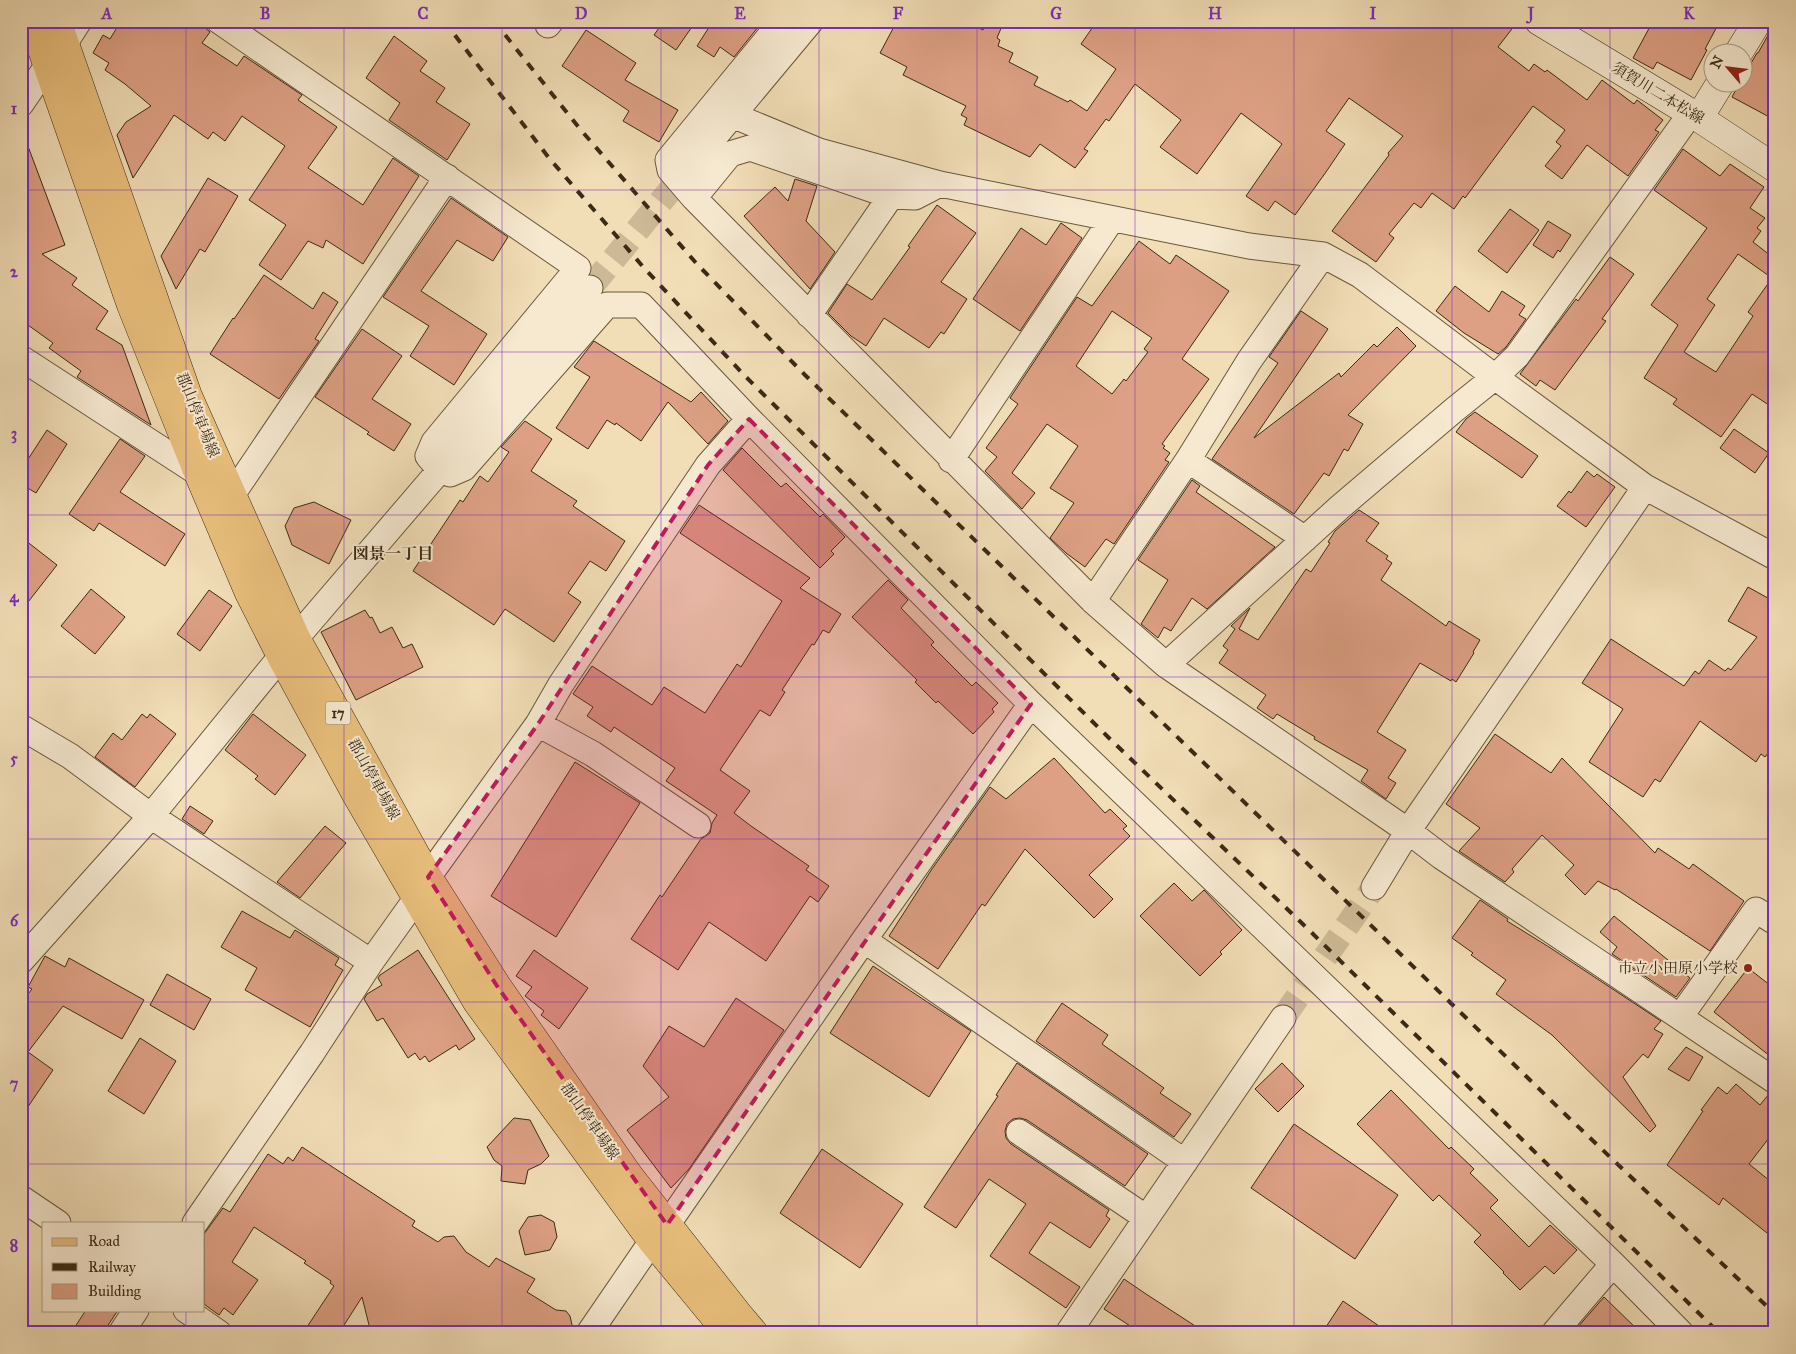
<svg xmlns="http://www.w3.org/2000/svg" width="1796" height="1354" font-family="'IM FELL Great Primer','Noto Serif JP',serif">
<style>
.building{fill:#dda084;stroke:#3b2a14;fill-rule:evenodd}
.lines{fill:none;stroke-linecap:round;stroke-linejoin:round}
.street-tunnel{stroke:#cdb996;stroke-width:25;stroke-dasharray:25 12;stroke-linecap:butt}
.street-casing{stroke:#68573c;stroke-width:27}
.secondary-casing{stroke:#3b2a14;stroke-width:29}
.primary-casing{stroke:#3b2a14;stroke-width:29}
.street{stroke:#f6e9d0;stroke-width:25}
.secondary{stroke:#f6e9d0;stroke-width:28}
.primary{stroke:#e8be7b;stroke-width:28}
.rail{stroke:#3b2a14;stroke-width:4;stroke-dasharray:9 9;stroke-linecap:butt}
.marked{fill:#c2185b;fill-opacity:0.2;stroke:#c2185b;stroke-width:4;stroke-dasharray:10 6;stroke-linejoin:round}
.grid{fill:none;stroke:#7b2cbf;stroke-width:1;stroke-opacity:0.55}
.poi-dot{fill:#8f2418;stroke:#f6e9d0;stroke-width:2}
.labels{text-anchor:middle;stroke-width:4;stroke-linejoin:round;paint-order:stroke}
.shield{fill:#f6e9d0;stroke:#73634c;stroke-width:1}
.shield-label{font-size:14px;font-weight:bold;fill:#3b2a14}
.street-label{font-size:15px;fill:#3b2a14;stroke:#f6e9d0}
.poi-label{font-size:15px;fill:#3b2a14;stroke:#f6e9d0;text-anchor:end}
.neighbourhood-label{font-size:16px;font-weight:bold;fill:#3b2a14;stroke:#f6e9d0}
.neatline{fill:none;stroke:#7b2cbf;stroke-width:2}
.grid-label{font-size:16px;text-anchor:middle;font-weight:bold;fill:#7b2cbf}
</style>
<rect width="100%" height="100%" fill="#f1ddb6"/>
<filter id="stains"><feTurbulence type="fractalNoise" baseFrequency=".004" numOctaves="4"/><feColorMatrix values="0 0 0 0 .2 0 0 0 0 .09 0 0 0 0 .02 0 0 0 .5 -.17"/></filter>
<radialGradient id="worn" r=".72"><stop offset=".6" stop-color="#630" stop-opacity="0"/><stop offset="1" stop-color="#630" stop-opacity=".3"/></radialGradient>
<path class="building" d="M121,21H197L210,32L202,43L237,66L244,56L302,95L298,100L337,127L308,168L363,205L393,158L419,176L363,264L326,240L323,248L308,241L281,280L259,265L286,225L249,200L285,146L242,116L225,141L213,132L208,139L174,115L133,178L117,135L126,122L151,106L125,84L105,70L109,63L93,53L103,35L110,39Z
M664,21H696L676,50L654,35Z
M713,21H763L734,57L720,47L714,57L697,46Z
M897,21H965L983,30L987,21H1004L997,38L1000,40L998,46L1013,53L1009,62L1038,77L1034,85L1068,102L1070,100L1087,111L1116,69L1081,44L1097,21H1518L1498,47L1529,71L1534,64L1545,72L1547,70L1587,100L1602,80L1634,104L1637,100L1663,120L1655,130L1659,132L1628,176L1587,145L1562,179L1545,166L1561,146L1556,142L1565,130L1533,106L1465,198L1463,196L1454,209L1432,193L1421,208L1414,203L1389,234L1394,238L1376,262L1332,231L1389,155L1388,153L1403,136L1349,98L1326,131L1345,144L1326,172L1295,215L1275,201L1268,211L1246,196L1282,144L1241,113L1197,174L1160,147L1181,120L1135,84L1109,121L1106,119L1084,149L1088,151L1075,168L1040,144L1030,157L964,125L967,118L961,115L966,106L903,75L907,67L880,53Z
M1653,21H1720L1705,49L1707,50L1691,80L1657,62L1653,69L1633,58Z
M1775,23V120L1732,97L1740,82H1744V75L1757,53H1758Z
M586,30L636,63L625,80L678,110L659,142L623,121L629,111L562,66Z
M394,36L427,61L420,71L445,88L436,102L470,124L447,160L389,120L400,103L366,78Z
M23,133L65,245L42,254L77,278L72,285L108,311L96,329L122,345L151,425L77,377L81,371L49,348L53,343L21,320V134Z
M1683,149L1720,176L1730,164L1764,187L1750,208L1765,218L1757,228L1761,231L1753,242L1775,259V409L1752,394L1721,437L1673,404L1677,399L1644,378L1678,325L1651,305L1707,228L1654,190ZM1738,254L1772,278L1748,312L1753,316L1716,372L1684,352L1715,305L1707,299Z
M208,178L238,196L205,252L200,249L176,289L161,256Z
M795,179L817,186L806,221L835,252L810,289L744,216L775,187L788,201Z
M451,198L508,237L493,261L457,240L421,291L487,334L454,385L410,356L429,326L383,297Z
M937,205L976,233L941,282L967,299L944,334L941,332L929,348L884,318L866,346L851,336L828,313L847,284L872,300L910,247L908,246Z
M1510,209L1539,230L1507,273L1478,251Z
M1548,221L1571,235L1560,252L1558,250L1553,258L1533,245Z
M1061,223L1082,238L1020,331L973,299L1021,228L1046,245Z
M1139,241L1170,264L1176,255L1229,291L1182,359L1209,379L1162,444L1165,446L1163,448L1170,453L1165,460L1169,462L1114,544L1106,539L1085,567L1066,553L1050,538L1074,503L1050,488L1078,446L1047,424L1012,473L1035,493L1022,509L985,471L997,457L986,448L1018,404L1010,398L1077,297L1092,306ZM1112,311L1152,338L1144,349L1148,352L1126,381L1124,379L1112,394L1076,366Z
M1610,257L1634,274L1602,319L1606,321L1555,390L1540,380L1536,386L1520,374L1576,299L1578,301Z
M264,275L313,309L323,292L338,302L315,339L319,341L279,399L210,354L233,318L234,319Z
M1455,286L1489,312L1502,291L1525,306L1519,315L1526,319L1506,347L1498,354L1464,333L1436,311Z
M1301,311L1328,329L1254,438L1339,373L1341,377L1374,344L1377,347L1397,327L1416,346L1348,415L1363,424L1348,451L1344,449L1329,476L1324,473L1294,514L1212,459L1278,363L1269,357Z
M362,329L402,356L372,399L411,424L394,451L367,434L369,432L315,397Z
M594,341L691,402L701,392L728,421L708,444L668,402L641,441L616,423L615,425L607,420L588,449L556,428L590,377L574,367Z
M1475,412L1538,456L1522,478L1456,432L1466,419Z
M525,421L552,439L531,471L577,501L573,506L625,541L606,571L590,561L568,593L581,602L554,642L505,609L494,625L413,571L460,500L463,502L480,476L488,482L509,452L501,447Z
M1734,429L1769,453L1755,473L1720,448Z
M47,430L67,444L36,493L21,484V470Z
M120,439L145,456L120,492L185,534L165,566L99,523L94,531L69,514Z
M742,448L781,487L786,483L820,517L823,514L845,537L831,551L834,554L820,568L723,470Z
M1587,471L1594,477L1597,474L1615,487L1586,527L1557,506L1569,491L1571,493Z
M1192,480L1200,486L1196,492L1275,547L1207,609L1192,598L1171,631L1164,627L1158,638L1141,624L1168,580L1138,560Z
M314,502L351,520L329,564L292,545L285,526L294,508Z
M699,505L810,578L800,588L841,614L829,633L823,630L814,645L812,644L782,690L785,692L770,716L760,710L720,770L750,791L734,813L751,826L809,866L806,870L829,886L818,902L810,896L766,961L709,922L678,970L631,939L660,895L662,897L701,839L710,833L712,823L717,815L666,781L675,768L614,727L611,732L587,716L593,707L573,694L592,666L652,705L664,687L705,713L737,664L741,667L782,601L680,533Z
M1359,510L1379,523L1366,541L1388,556L1386,559L1392,563L1381,580L1446,626L1449,621L1480,640L1473,652L1474,653L1456,682L1452,679L1451,681L1420,663L1377,732L1406,750L1388,778L1396,783L1386,799L1361,781L1368,770L1314,739L1315,737L1277,714L1273,719L1257,708L1266,695L1219,663L1228,650L1223,646L1235,629L1231,626L1250,608L1239,629L1258,640L1306,569L1311,572L1330,543L1328,542L1335,531Z
M21,537L57,565L21,611Z
M888,580L908,600L901,608L934,642L931,645L972,686L976,682L998,703L992,709L994,712L973,734L938,701L936,703L915,682L917,680L852,617Z
M1748,587L1775,602V744L1765,757L1761,754L1756,762L1700,721L1660,782L1655,779L1643,797L1589,762L1623,709L1582,683L1611,639L1684,686L1695,671L1699,674L1709,660L1725,671L1728,668L1731,670L1757,637L1728,621Z
M91,589L125,617L95,654L61,626Z
M209,590L232,606L200,651L177,634Z
M365,610L370,618L372,617L380,633L392,627L403,648L412,644L423,667L356,700L321,632Z
M142,714L147,718L150,714L176,734L135,787L95,757L113,733L122,740Z
M253,714L306,755L275,795L255,779L258,776L225,750Z
M1495,734L1551,773L1562,758L1655,853L1658,848L1689,869L1693,864L1744,901L1710,951L1616,889L1615,890L1598,881L1585,895L1565,875L1574,865L1542,835L1512,869L1514,872L1505,882L1459,851L1480,828L1446,804Z
M1054,758L1105,813L1110,809L1127,826L1123,829L1130,836L1089,875L1113,899L1094,918L1025,849L985,906L982,904L938,969L889,936L932,869L990,787L1006,799Z
M575,762L640,803L556,937L491,896Z
M190,806L213,821L204,834L182,819Z
M325,826L346,843L300,898L277,882Z
M1174,883L1192,901L1204,890L1242,930L1220,952L1222,954L1200,976L1140,916Z
M1480,900L1508,919L1507,921L1549,947L1661,1021L1654,1029L1663,1034L1648,1058L1643,1054L1623,1077L1656,1126L1650,1132L1552,1035L1496,994L1506,980L1471,955L1473,953L1452,938Z
M242,911L290,938L295,930L339,958L335,965L343,970L310,1027L245,990L257,968L221,947Z
M1614,916L1690,978L1676,997L1612,954L1617,947L1600,932Z
M418,950L475,1039L459,1050L456,1045L429,1062L425,1056L420,1060L415,1053L408,1058L383,1018L377,1021L364,999L367,994L382,985L378,978L380,975Z
M534,950L588,988L559,1029L541,1015L544,1011L525,996L532,987L516,976Z
M45,956L65,967L69,958L144,1000L122,1039L63,1006L28,1052L53,1070L21,1117V1003L32,989L28,987Z
M873,966L971,1031L929,1097L830,1033Z
M1748,968L1775,989V1060L1714,1012Z
M167,974L211,999L194,1030L150,1005Z
M736,998L784,1030L689,1169L671,1188L627,1130L669,1097L643,1066L669,1026L704,1047Z
M1062,1003L1108,1035L1102,1044L1164,1088L1160,1093L1191,1114L1174,1137L1036,1041Z
M140,1038L176,1061L144,1114L108,1091Z
M1686,1047L1703,1057L1689,1081L1668,1069Z
M1017,1063L1148,1154L1125,1186L1027,1120L1020,1118L1013,1119L1007,1124L1005,1131L1006,1138L1011,1144L1109,1210L1106,1216L1110,1219L1090,1248L1050,1222L1029,1253L1080,1287L1066,1308L990,1256L1026,1204L989,1179L956,1228L924,1207L998,1096L996,1095Z
M1282,1063L1304,1086L1278,1112L1255,1089Z
M1736,1084L1760,1105L1769,1094L1775,1095V1130L1749,1164L1775,1185V1223L1767,1233L1723,1198L1719,1205L1667,1165L1703,1111L1701,1110L1718,1087L1727,1094Z
M1391,1090L1449,1149L1451,1147L1474,1169L1470,1173L1498,1200L1490,1208L1529,1247L1550,1225L1577,1250L1554,1274L1545,1266L1520,1290L1503,1273L1504,1272L1474,1242L1481,1235L1439,1195L1433,1201L1357,1124Z
M514,1118L530,1120L549,1156L541,1164L528,1170L525,1184L501,1181L502,1166L494,1160L487,1147Z
M1294,1124L1398,1195L1355,1259L1251,1188Z
M302,1147L415,1221L412,1226L438,1242L444,1237L454,1236L466,1252L489,1267L496,1258L535,1279L527,1292L556,1310L566,1311L570,1316L572,1325L567,1333H371L362,1297L339,1333H303L334,1286L330,1283L331,1281L304,1263L306,1261L254,1227L232,1262L258,1280L233,1315L224,1308L219,1315L204,1304V1234L223,1208L230,1212L268,1154L283,1164L288,1157L293,1161Z
M822,1149L903,1204L860,1268L780,1213Z
M541,1215L554,1222L557,1237L550,1250L525,1255L519,1231L528,1217Z
M1124,1279L1146,1294L1206,1333H1141L1104,1309Z
M1604,1297L1641,1333H1581L1577,1328Z
M1343,1301L1389,1333H1322Z
M86,1310H118L103,1333H71Z"/>
<g class="lines">
<path class="street-tunnel" d="M590,288L686,171
M1283,1018L1374,887"/>
<g class="street-casing">
<path id="street" d="M219,21L578,268L434,442L428,456L440,470L450,474L464,468L607,305H641L749,419L1031,704L1613,1264L1681,1333
M782,21L668,160L670,170L694,198L1093,601L1166,665L1408,831L1442,857L1775,1081
M548,25L551,21
M65,43L79,21
M21,104L47,66
M732,115L819,151L940,184L1249,246L1323,255L1360,275L1495,377L1645,487L1775,557
M686,171L811,21
M694,198L730,154L750,148L891,196L915,197L940,184
M809,315L891,196
M21,358L198,473
M951,460L1112,219
M1188,460L1305,539
M232,495L447,177
M1093,601L1188,460L1249,361L1323,255
M1166,665L1340,507L1454,410L1495,377L1517,356L1691,113
M538,724L593,754L698,825
M21,727L70,756L151,816L371,962
M428,877L538,724L561,684L708,465L749,419
M1374,887L1408,831L1645,487
M864,940L1185,1162
M21,961L151,816L296,638L440,470L590,288
M1680,1017L1756,910L1775,922
M1019,1132L1145,1217
M21,1198L58,1223
M195,1223L312,1053L371,962L416,899
M667,1225L864,940L1031,704
M186,1310L219,1333
M121,1333L136,1310
M589,1333L652,1241
M1068,1333L1283,1018
M1554,1333L1613,1264"/>
</g>
<g class="secondary-casing">
<path id="secondary" d="M1539,21L1699,118L1775,168
M1739,52L1758,21
M1699,118L1721,82"/>
</g>
<g class="primary-casing">
<path id="primary" d="M32,21L131,305L198,473L249,593L282,658L357,796L477,1002L652,1241L728,1333
M57,21L188,396L296,638L428,877L497,986L630,1177L738,1314L754,1333"/>
</g>
<use href="#street" class="street"/>
<use href="#secondary" class="secondary"/>
<use href="#primary" class="primary"/>
<path class="rail" d="M444,21L549,158L645,269L744,375L1109,738L1310,931L1719,1333
M494,21L580,129L696,263L805,375L1568,1117L1775,1314"/>
</g>
<path class="marked" d="M749,419L1031,704L667,1225L497,986L428,877L538,724L708,465Z"/>
<path class="grid" d="M186,21V1223M344,21V1333M502,21V1333M661,21V1333M819,21V1333M977,21V1333M1135,21V1333M1294,21V1333M1452,21V1333M1610,21V1333M21,190H1775M21,352H1775M21,515H1775M21,677H1775M21,839H1775M21,1002H1775M21,1164H1775M186,1310V1333"/>
<circle class="poi-dot" cx="1748" cy="968" r="5"/>
<g class="labels">
<rect class="shield" x="325.5" y="701.5" width="25" height="23" rx="4"/>
<g class="shield-label">
<text x="338" y="718">17</text>
</g>
<g class="street-label">
<text transform="translate(1658 93) rotate(31)" y="5">須賀川二本松線</text>
<text transform="translate(198 415) rotate(68)" y="5">郡山停車場線</text>
<text transform="translate(374 779) rotate(61)" y="5">郡山停車場線</text>
<text transform="translate(590 1121) rotate(55)" y="5">郡山停車場線</text>
</g>
<g class="poi-label">
<text x="1738" y="973">市立小田原小学校</text>
</g>
<g class="neighbourhood-label">
<text x="393" y="559">図景一丁目</text>
</g>
</g>
<rect width="1796" height="1354" fill="none" stroke="#f1ddb6" stroke-width="55"/>
<rect x="42" y="1222" width="162" height="90" fill="#f6e9d0" stroke="#ab9d85"/>
<rect x="52" y="1238" width="25" height="8" fill="#e8be7b" stroke="#ab9d85"/>
<text x="88" y="1246" font-size="15" fill="#3b2a14">Road</text>
<rect x="52" y="1263" width="25" height="8" fill="#3b2a14" stroke="#ab9d85"/>
<text x="88" y="1272" font-size="15" fill="#3b2a14">Railway</text>
<rect x="52" y="1284" width="25" height="15" fill="#dda084" stroke="#ab9d85"/>
<text x="88" y="1296" font-size="15" fill="#3b2a14">Building</text>
<g transform="translate(1728 68) rotate(298)"><circle r="24" fill="#f6e9d0" stroke="#ab9d85"/>
<path d="M0-4L9 19L0 12L-9 19Z" fill="#8f2418"/>
<text y="-8" font-size="14" font-weight="bold" text-anchor="middle" fill="#3b2a14">N</text>
</g>
<rect x="28" y="28" width="1740" height="1298" class="neatline"/>
<g class="grid-label">
<text x="107" y="19">A</text>
<text x="265" y="19">B</text>
<text x="423" y="19">C</text>
<text x="581" y="19">D</text>
<text x="740" y="19">E</text>
<text x="898" y="19">F</text>
<text x="1056" y="19">G</text>
<text x="1215" y="19">H</text>
<text x="1373" y="19">I</text>
<text x="1531" y="19">J</text>
<text x="1689" y="19">K</text>
<text x="14" y="114">1</text>
<text x="14" y="277">2</text>
<text x="14" y="439">3</text>
<text x="14" y="602">4</text>
<text x="14" y="764">5</text>
<text x="14" y="926">6</text>
<text x="14" y="1089">7</text>
<text x="14" y="1251">8</text>
</g>
<rect width="100%" height="100%" filter="url(#stains)"/>
<rect width="100%" height="100%" fill="url(#worn)"/>
</svg>
